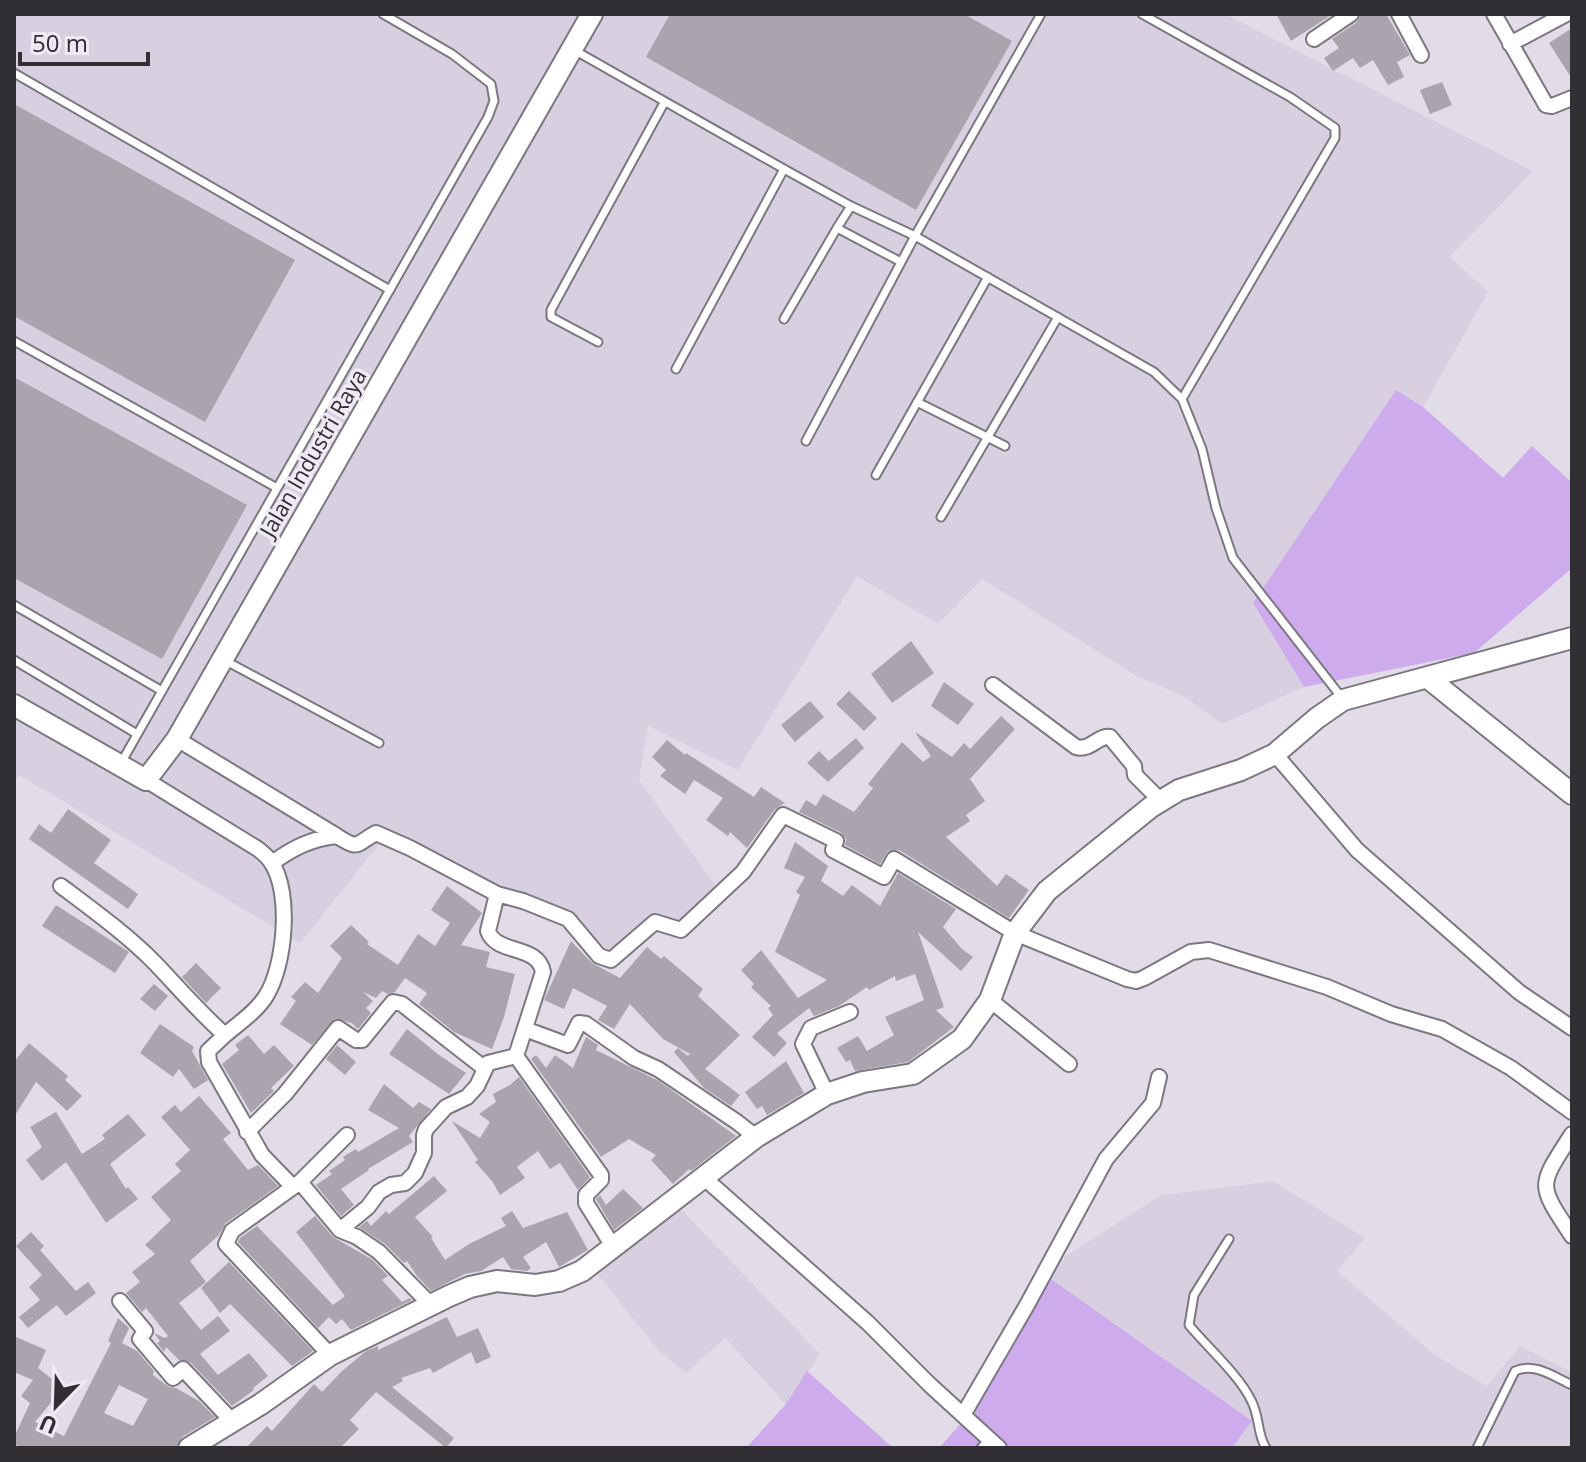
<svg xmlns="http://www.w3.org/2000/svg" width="1586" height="1462" font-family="'Open Sans',sans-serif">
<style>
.built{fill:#d8cfe1}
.green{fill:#ceabec}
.building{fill:#aaa4af;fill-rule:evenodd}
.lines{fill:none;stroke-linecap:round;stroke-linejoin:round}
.lane-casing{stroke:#7c7781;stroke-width:11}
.street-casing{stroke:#7c7781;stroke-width:18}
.secondary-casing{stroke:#7c7781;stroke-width:24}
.lane{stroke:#fff;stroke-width:7}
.street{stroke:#fff;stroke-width:14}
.secondary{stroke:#fff;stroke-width:20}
.labels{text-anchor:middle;stroke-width:7;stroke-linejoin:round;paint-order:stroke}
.street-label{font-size:22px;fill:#312f33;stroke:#efeaf5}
</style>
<rect width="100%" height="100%" fill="#e2dce8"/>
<path class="built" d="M14,14H1225L1533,171L1450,257L1488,292L1423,407L1396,390L1253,603L1304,687L1222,724L1185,697L1135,675L982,579L938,624L857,576L738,770L648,726L639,780L721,893L683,930L657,919L607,962L573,920L384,838L300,943L19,775L14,781Z
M1273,1181L1365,1238L1337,1271L1435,1355L1487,1386L1520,1346L1572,1372V1448H1232L1252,1421L1041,1272L1161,1195Z
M677,1205L820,1354L786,1404L725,1338L686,1373L659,1351L598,1275Z"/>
<path class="green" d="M1396,390L1423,407L1503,478L1532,446L1572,483V568L1474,653L1304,687L1253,603Z
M1041,1272L1252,1421L1232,1448H939L970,1413Z
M807,1371L893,1448H746L786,1404Z"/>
<path class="building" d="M670,14H964L1012,41L916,210L646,57Z
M1276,14H1333L1291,41Z
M1361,14H1386L1410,55L1397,62L1404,77L1388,85L1373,60L1360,68L1353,58L1333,71L1324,58L1339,48L1332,39L1357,22Z
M1572,28V79L1549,43Z
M1442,82L1452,105L1430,114L1420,90Z
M14,104L295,260L205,422L14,316Z
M14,377L247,505L162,659L14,578Z
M911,641L934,673L892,703L871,674Z
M944,682L974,704L958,725L931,706Z
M849,691L877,718L864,731L836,704Z
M810,701L824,717L795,742L781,725Z
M1001,716L1015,729L970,779L985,801L966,815L970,821L946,837L997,886L1006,874L1029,890L1009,918L899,850L888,851L880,864L845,845L846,839L840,832L799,812L806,800L816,806L823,794L854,812L873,788L868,784L902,742L923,762L931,756L916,734L917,733L952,757L964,743L970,749Z
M856,738L864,748L828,782L807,763L819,751L829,761Z
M667,740L685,755L686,753L754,797L761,787L785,803L775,809L747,848L730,832L728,836L706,820L723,798L694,780L685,794L660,776L666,770L652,757Z
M68,809L111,840L94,863L138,894L128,909L29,839L39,824L51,833Z
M795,842L828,866L821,881L843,896L852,885L880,906L898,873L956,909L943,927L962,949L973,957L961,971L918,932L944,1007L936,1010L954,1027L908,1062L855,1071L850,1060L846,1062L837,1048L858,1036L867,1051L894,1035L885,1017L924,1000L915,974L896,981L895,976L869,990L867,987L839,1006L814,1016L809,1008L777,1033L787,1043L774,1057L752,1037L773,1015L768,1008L771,1006L751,987L754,984L741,970L761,950L798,998L827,980L775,952L800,895L796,892L805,877L784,868Z
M447,886L482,913L461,945L490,952L486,967L515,974L504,1017L492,1049L454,1032L419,1004L427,993L405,978L395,992L387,994L382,991L376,998L363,992L373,1001L366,1008L371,1013L358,1029L352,1023L335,1019L312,1045L280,1024L296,1001L291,997L305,982L318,993L342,958L330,946L351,925L369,942L367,944L398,965L418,934L435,946L450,923L431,910Z
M56,905L129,952L115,973L42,926Z
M571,941L592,963L620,978L647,947L661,959L664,956L703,989L698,996L740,1035L705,1069L740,1095L731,1106L704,1088L674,1052L678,1048L688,1056L690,1054L663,1039L630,1004L614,1029L598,1020L607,1006L573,988L564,1009L544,1000Z
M196,963L221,988L206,1003L182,977Z
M154,984L168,996L155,1011L140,999Z
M160,1024L194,1047L192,1051L208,1080L194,1089L179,1069L173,1077L140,1053Z
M407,1029L439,1055L466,1073L449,1094L389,1054Z
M248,1035L264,1054L274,1045L294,1066L271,1088L274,1091L251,1113L222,1064L239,1050L235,1045Z
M586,1037L598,1045L596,1050L659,1081L736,1136L691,1171L689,1169L673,1184L651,1160L656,1155L629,1139L601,1157L531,1059L536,1055L546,1068L555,1055L573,1068Z
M29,1043L68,1076L65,1080L82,1096L67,1111L36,1082L14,1117V1062Z
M337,1045L356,1062L345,1075L326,1059Z
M786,1061L804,1093L767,1115L762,1106L757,1109L745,1092Z
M519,1077L590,1177L578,1190L560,1163L550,1169L538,1151L517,1167L525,1178L500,1195L492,1181L475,1162L478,1160L452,1121L480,1138L490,1122L479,1114L496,1102L493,1094L510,1085Z
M384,1084L413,1108L419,1102L431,1109L409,1136L413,1142L368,1169L369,1170L341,1189L354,1205L341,1216L316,1185L332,1174L329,1171L345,1160L343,1157L356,1149L358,1152L399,1128L368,1110Z
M199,1096L231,1133L223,1139L248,1170L258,1165L278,1186L226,1223L219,1235L190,1261L206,1282L179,1303L201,1330L218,1316L230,1331L200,1354L218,1375L249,1353L268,1376L253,1388L254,1390L232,1406L190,1362L179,1360L166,1347L164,1352L157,1343L160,1341L154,1333L165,1338L168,1336L146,1308L142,1312L126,1293L140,1282L132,1272L155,1254L145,1245L171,1220L151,1197L181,1171L175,1164L190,1150L161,1117L175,1105L181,1112Z
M56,1112L82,1154L105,1139L102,1135L128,1114L146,1135L110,1164L126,1189L128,1187L138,1199L106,1223L66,1162L42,1181L26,1160L42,1147L30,1127Z
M434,1176L447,1191L415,1217L433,1237L431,1238L445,1260L469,1244L506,1226L501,1218L512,1211L523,1228L567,1212L588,1250L559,1267L546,1242L523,1257L531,1268L527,1271L511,1269L503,1257L481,1271L465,1274L431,1291L417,1276L407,1261L404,1263L385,1244L359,1227L367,1221L371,1226L386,1211L389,1214Z
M623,1189L643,1208L614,1230L596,1199L600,1195L606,1205Z
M315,1216L333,1237L373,1260L388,1276L382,1280L402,1302L410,1298L412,1300L351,1330L342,1319L336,1324L329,1317L318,1328L238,1242L240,1238L257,1226L333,1305L345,1296L296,1232Z
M31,1232L44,1246L40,1250L76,1291L88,1282L96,1293L66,1316L57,1305L28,1328L19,1317L40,1300L29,1287L42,1275L16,1246Z
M229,1262L313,1351L292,1366L230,1304L220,1313L201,1288Z
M447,1317L457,1337L478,1328L491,1357L476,1364L471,1352L433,1373L430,1368L401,1378L403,1381L392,1387L454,1438L446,1448L376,1392L350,1420L359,1429L340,1448H246L267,1426L272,1431L314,1384L322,1392L342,1371L366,1351L378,1346V1350Z
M118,1318L129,1328L122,1343L137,1351L154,1371L153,1375L169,1387L176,1388L199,1401L215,1417L182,1437L176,1448H23L17,1445L14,1448V1437L30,1403L21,1396L33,1380L14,1372V1336L46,1350L38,1368L65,1389L55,1401L54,1399L35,1422L64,1436L111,1343L108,1341ZM119,1385L148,1399L133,1426L104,1413Z"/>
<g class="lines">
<g class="lane-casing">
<path id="lane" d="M1142,14L1290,97L1335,128V138L1182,399
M574,50L784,169L851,206L915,236L1154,372L1182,399L1202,449L1216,508L1233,558L1342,698
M14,73L390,290
M837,228L851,206
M784,319L837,228L901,262
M14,341L277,488
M598,342L551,317V310L664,103
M676,369L784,169
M917,402L1005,446
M806,441L915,236L1041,14
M876,475L988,277
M941,517L1058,317
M14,605L162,691
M14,660L137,734
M224,660L379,743
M121,763L488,117L494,101L491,84L452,54L383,14
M1229,1239L1194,1295L1189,1325C1208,1348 1238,1374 1251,1400C1260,1416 1257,1435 1266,1448
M981,1448L989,1439
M1477,1448L1515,1371C1535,1362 1554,1377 1572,1385"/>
</g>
<g class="street-casing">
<path id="street" d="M1399,14L1421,55
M1494,14L1546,105L1552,106L1572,98
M1314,39L1351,14
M1510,44L1566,14
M993,685L1076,747C1091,751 1098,735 1110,737L1134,766L1135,775L1161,801
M177,739L337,836
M1275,754L1357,850L1519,992L1572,1028
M272,863C293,848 310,839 337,836C360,851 355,844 376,833L410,848L497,894L523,901L568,919L599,956L611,960L655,922L681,930L743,872L783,815L836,841L833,850L884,877L894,859L1015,933L1127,979L1136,981L1144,978L1191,952L1209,950L1327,987L1391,1014L1442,1029L1511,1068L1572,1112
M61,886C93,910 126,934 154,962C178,987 199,1012 225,1035C239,1023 257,1011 266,996C285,966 292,892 271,862C268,857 263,853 258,849L146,780
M990,1000L1069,1064
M525,1029L568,1045L579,1023L586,1024L634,1058L658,1069L737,1122L756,1137
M225,1035L208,1051L209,1062L262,1155L293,1187
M516,1056L601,1175V1180L586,1195V1203L614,1248
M827,1094L803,1044L811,1028L850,1012
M247,1132L285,1094L338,1028L356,1040H362L393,1002L402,1004L484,1068
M1572,1134C1538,1187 1537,1183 1572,1236
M702,1176L868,1323L930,1385L999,1448
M300,1182L340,1230L357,1237L379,1252L431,1305
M340,1230L368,1207L379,1192L391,1185L405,1183L415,1173L424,1153V1135L426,1129L446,1107L467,1097L477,1086L488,1063L516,1056L543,972C538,944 496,955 488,931L497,894
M120,1301L145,1331L140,1339L173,1378L183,1369L232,1421
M330,1355L226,1244L232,1231L300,1182L347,1135
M963,1415L1027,1305L1106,1159L1153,1103L1159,1077"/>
</g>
<g class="secondary-casing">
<path id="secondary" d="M1428,678L1572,794
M14,705L146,780L177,739L592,14
M189,1448L261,1404L330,1355L449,1296L470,1287L497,1281L535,1285L559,1281L582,1271L756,1137L827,1094L863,1082L913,1074L962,1039L990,1000L1015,933L1047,891L1151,807L1179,790L1241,770L1275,754L1317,718L1343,700L1572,638"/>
</g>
<use href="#lane" class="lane"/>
<use href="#street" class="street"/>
<use href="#secondary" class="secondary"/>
</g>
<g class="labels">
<g class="street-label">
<text transform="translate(313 453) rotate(-60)" y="8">Jalan Industri Raya</text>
</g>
</g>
<rect width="1586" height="1462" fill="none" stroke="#312f33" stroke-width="32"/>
<g transform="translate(56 1406) rotate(203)" stroke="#efeaf5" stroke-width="6" paint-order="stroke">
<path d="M0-6L14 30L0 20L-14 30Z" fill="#312f33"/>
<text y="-12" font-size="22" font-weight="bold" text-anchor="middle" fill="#312f33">U</text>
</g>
<path d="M20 52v12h128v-12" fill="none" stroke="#312f33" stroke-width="4"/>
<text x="32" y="52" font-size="24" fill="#312f33" stroke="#efeaf5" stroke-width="6" paint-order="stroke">50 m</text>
</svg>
